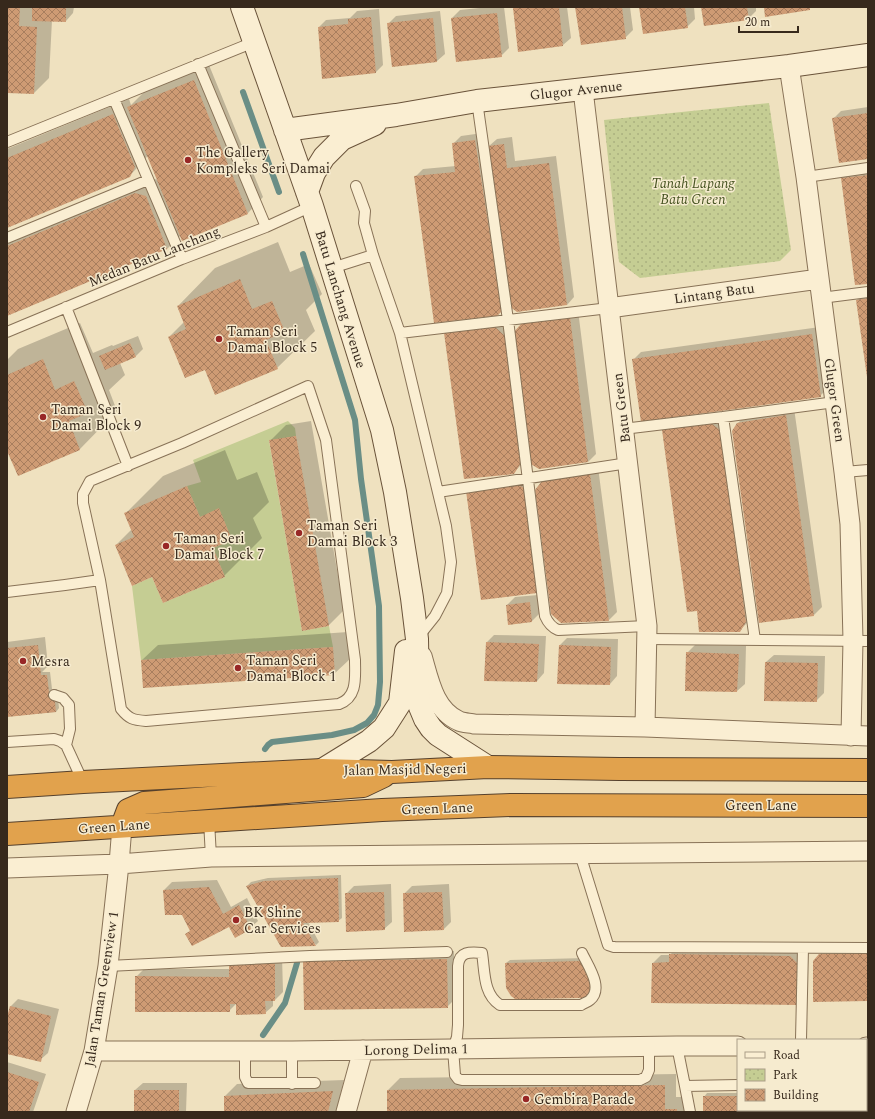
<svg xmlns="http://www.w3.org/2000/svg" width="875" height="1119" font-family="Spectral,serif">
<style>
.grass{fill:#c5cd93}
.park{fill:url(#park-dots)}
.shadow{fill:#0003}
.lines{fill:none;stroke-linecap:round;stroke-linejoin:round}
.stream{stroke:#6a8e86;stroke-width:6}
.building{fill:url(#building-cross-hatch)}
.lane-casing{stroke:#887257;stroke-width:12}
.street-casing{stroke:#887257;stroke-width:21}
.secondary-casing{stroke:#6a533a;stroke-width:24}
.highway-casing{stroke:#55402c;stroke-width:24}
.lane{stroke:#faeed2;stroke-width:10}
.street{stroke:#faeed2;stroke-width:19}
.secondary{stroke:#faeed2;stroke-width:22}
.highway{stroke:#e1a24d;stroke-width:22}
.poi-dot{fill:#982726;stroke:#f6ebcf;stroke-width:1.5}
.labels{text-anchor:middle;stroke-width:3;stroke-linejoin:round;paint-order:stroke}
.street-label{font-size:14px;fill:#37291c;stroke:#f6ebcf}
.poi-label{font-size:14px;fill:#37291c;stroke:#f6ebcf;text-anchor:start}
.park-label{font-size:14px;font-style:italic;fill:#475422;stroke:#f6ebcf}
</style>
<defs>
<pattern id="park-dots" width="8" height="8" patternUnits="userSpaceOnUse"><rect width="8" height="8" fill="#c5cd93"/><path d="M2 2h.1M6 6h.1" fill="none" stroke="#aab07e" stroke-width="1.8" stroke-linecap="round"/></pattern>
<pattern id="building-cross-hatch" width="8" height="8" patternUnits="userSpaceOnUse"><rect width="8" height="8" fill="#ce9b74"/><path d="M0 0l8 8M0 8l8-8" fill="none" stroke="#a87e5e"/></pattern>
</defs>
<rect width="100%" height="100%" fill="#efe1bf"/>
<path class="grass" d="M288,421L295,428L296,436L269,441L302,631L329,626L333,647L141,660L132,586L152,577L163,603L225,577L213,548L232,540L219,509L200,517L187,486L201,482L193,460Z"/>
<path class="park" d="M769,103L791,250L780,261L640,278L619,262L604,120Z"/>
<path class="shadow" d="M7,7H74L73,13L66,21L52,20L49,78L34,93L7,92Z
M489,7H504L509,48L501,56L452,18L460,10Z
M515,7H567L571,38L563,45L514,8Z
M576,7H630L633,30L625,38Z
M640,7H694L695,19L687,27Z
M702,7H756V11L748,19Z
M379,9L383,65L376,72L319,27L326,20L350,18L357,11Z
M440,11L445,54L437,61L393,66L388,24L396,16Z
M209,65L263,197L248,213L181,235L167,249L7,315V237L151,178L158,180L148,154L145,160L129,176L7,227V149L129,99L131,105L144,92Z
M868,107V158L833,119L841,111Z
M483,133L498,225L489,146L497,139L512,137L515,161L556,156L574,297L567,305L509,302L497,315L415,177L423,169L456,166L453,144L461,136Z
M868,168V283L842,178L850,171Z
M278,242L290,272L309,264L322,294L306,310L315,331L277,368H205L169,337L184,322L178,306L215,268Z
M864,292H868V376L857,300Z
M578,310L596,454L588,462L540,468L530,462L521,465L513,473L445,334L453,326L502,319L514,334L530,316Z
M80,323L93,353L112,345L113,346L138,336L143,349L135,357L120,363L125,375L109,390L117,411L80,449L19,475L7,449V360L18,349Z
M820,327L828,388L820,396L633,360L641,352Z
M794,408L822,607L814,615L760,622L738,423L746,415Z
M719,416L753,614L747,623L739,631L698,610L663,431L671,423Z
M311,421L344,610L329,625L303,630L270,441L286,425Z
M225,450L237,480L257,472L269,502L253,518L262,538L224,576H153L116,545L132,529L125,514L163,476Z
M598,467L617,612L609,620L561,622L543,482Z
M531,481L544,584L537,592L467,491Z
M538,595L539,614L532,621L507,605L515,597Z
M348,632L350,659L334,674L142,660L158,645Z
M494,635L546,636L544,673L537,681L487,642Z
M45,637L48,666L42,672H50L52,689H57L59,708L56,712L7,716V642Z
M567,638L618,639L617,676L610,684L559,646Z
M695,645L746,646L745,684L737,691L687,653Z
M774,655L825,656L824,693L816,701L766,662Z
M341,875L342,918L338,921L308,922L319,942L316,945L247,886L251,882L268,878Z
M217,880L231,907L247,898L258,921L250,928L230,925L187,934L191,930L182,914L164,890L172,882Z
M391,884L392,922L384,929L346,894L354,886Z
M449,884L451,922L443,930L404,894L412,886Z
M678,946L798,948L805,996L653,963L661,955H670Z
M868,946V1000L819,955L827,947Z
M454,951L455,999L447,1007L305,1009L312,954Z
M282,956L283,992L275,1000H273V1006L265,1013L237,1003L229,1011L136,977L144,969H230V965Z
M585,958L595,981L534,998L531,1001L521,998L506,963L510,960Z
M18,999L59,1009L48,1053L40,1060L7,1053V1021L10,1007Z
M7,1062L46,1074L33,1112H7Z
M676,1074V1097H689V1112H388V1090L400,1078Z
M344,1080L336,1112H225V1096L237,1084Z
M143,1083H187L186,1112H135V1090Z
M866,1087H868V1112H704V1097L707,1093H738V1110H866Z"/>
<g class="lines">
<path class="stream" d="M243,92L279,192
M265,749L268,745L272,742L332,735L354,730L367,723L374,715L378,705L380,682L379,606L361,479L355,420L303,254
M263,1035L285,1003L297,963"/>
</g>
<path class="building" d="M7,7H20L19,26L37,27L34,94L7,93Z
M32,7H66V22L32,21Z
M518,7H559L563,46L518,52L513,8Z
M575,7H622L626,39L581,45Z
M639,7H685L688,28L643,34Z
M701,7H747L749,20L704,26Z
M764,7H810V10L765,17Z
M497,13L502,57L456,62L451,18Z
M371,17L376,73L322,79L318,27L348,24V19Z
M433,18L437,62L392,67L387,23Z
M194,80L248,214L182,241L127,107Z
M868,113V159L839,163L832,118Z
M113,114L135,167L130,177L7,228V158Z
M475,140L502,311L497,316L434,323L414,176L455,172L452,143Z
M504,144L507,168L549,163L567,305L517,312L509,306L488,146Z
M868,175V284L855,285L841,178Z
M135,193L146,196L167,249L7,316V246Z
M240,279L252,309L272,301L285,332L266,340L278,369L215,395L205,370L185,378L168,337L186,329L177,306Z
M868,298V377H867L856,300Z
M570,317L588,462L539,469L529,463L513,333L521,324Z
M494,326L506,337L521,463L514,474L464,479L444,333Z
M812,334L821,397L641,422L632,359Z
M130,343L136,357L105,370L99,356Z
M43,359L55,390L74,381L88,413L69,421L80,450L18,476L7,451V375Z
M786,415L814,616L759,623L732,431L737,423Z
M711,423L721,431L746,622L740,632H699L697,611L687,612L662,430Z
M296,436L329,626L302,631L269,440Z
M590,474L609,621L561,623L551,614L535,490L542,481Z
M517,484L524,488L537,593L481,600L466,491Z
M187,486L200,517L219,508L232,540L213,548L225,577L163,603L152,577L132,586L115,545L134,537L124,513Z
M530,602L532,622L508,625L506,605Z
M486,642L539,644L537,682L484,681Z
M38,645L41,675H47L49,692H54L56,712L7,717V648Z
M559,645L611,647L610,685L557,684Z
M333,647L335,675L143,688L141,660Z
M686,652L739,654L737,692L685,691Z
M765,662L818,663L817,702L764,701Z
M338,878L339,922L303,923L316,946L281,947L246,886L264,881Z
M209,887L223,914L239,905L251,929L235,938L229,927L192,946L185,934L190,931L182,915H165L163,890Z
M384,892L385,930L346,932L345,893Z
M442,892L444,930L404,932L403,893Z
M669,954L790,956L798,964L797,1005L651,1003L652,963L669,962Z
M819,954H868V1001L813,1002V961Z
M447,959L448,1008L304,1010L303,961Z
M581,961L592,985L590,994L587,997L582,998L531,999V1002H520V999H515L511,996L506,988L505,963Z
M229,964H275V1001H265L266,1014L236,1015V1004H230V1012H135V976L229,977Z
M10,1006L51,1016L41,1062L7,1054V1017Z
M7,1072L39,1082L29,1112H7Z
M665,1085V1109H677V1112H387V1090Z
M134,1090H179V1112H134Z
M333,1091L328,1112H224V1096Z
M866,1095H868V1112H703V1096H738V1110H866Z"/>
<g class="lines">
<g class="lane-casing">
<path id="lane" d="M198,64L266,227
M114,99L182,259
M477,101L508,320L545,616C548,623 551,627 558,630L647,626
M7,142L254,42
M806,177L868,168
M356,186L365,211L364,223L373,255L400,333L446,526L451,562L447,593L435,616L419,636
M7,238L148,180
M332,268L373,255
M821,298L868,292
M66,307L128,466
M7,332L182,259L266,227L312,206
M400,333L609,308
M308,386L326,440L355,660C355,677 358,697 339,704L146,721C133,720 129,719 121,709L100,580L83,503V494L90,481L182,443Z
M723,417L755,640
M623,429L723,417L835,402
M844,472L868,470
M438,492L628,463
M7,592L65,585L100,580
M647,639L868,641
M54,695L63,698L69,705L70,729L66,745
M7,742L54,739L60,741L66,745L83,782
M209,821L211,857
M580,854L608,945L614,947L868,948
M582,953C588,966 604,988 590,1000C588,1002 584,1003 581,1005H500C483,994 485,972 482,953C470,952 459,951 458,966V1025L457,1037L453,1049L455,1075L458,1079L462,1080H640L646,1077L649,1070V1046
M108,966L310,956L447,952
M801,1040L803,948
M677,1046L685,1086L738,1085
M245,1051V1077L248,1083H315
M292,1051V1084
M866,1083H868
M685,1086L690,1112"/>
</g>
<g class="street-casing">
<path id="street" d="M789,66L806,177L844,472L850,524L853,640L851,736
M583,90L647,626L645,727
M609,308L819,279
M422,656C429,680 434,710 459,721C463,723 470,723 474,724L645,727L868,736
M7,868L119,864L211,857L868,851
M866,1047H868
M94,1051H292L677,1046H738
M76,1112L94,1051L108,966L119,864L122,826
M346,1112L363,1050"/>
</g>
<g class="secondary-casing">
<path id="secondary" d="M242,7L312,206L382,430L395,492L412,598L417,639L418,695L420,707L425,719L431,728L438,735L488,767
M285,130L396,115L477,101L789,66L868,55
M307,192L314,173L324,157L342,139L375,124
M322,770L369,741L384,728L400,703L406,651"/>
</g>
<g class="highway-casing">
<path id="highway" d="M7,787L83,782L322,770L392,772L488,767L619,769L868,770
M122,826L128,810L144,803L363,786L384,776
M7,834L382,810L511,805L868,806"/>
</g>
<use href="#lane" class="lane"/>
<use href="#street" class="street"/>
<use href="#secondary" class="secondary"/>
<use href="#highway" class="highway"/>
</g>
<g class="poi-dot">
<circle cx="188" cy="160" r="4"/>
<circle cx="219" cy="339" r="4"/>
<circle cx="43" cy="417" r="4"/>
<circle cx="299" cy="533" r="4"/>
<circle cx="166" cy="546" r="4"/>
<circle cx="23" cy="661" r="4"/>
<circle cx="238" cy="668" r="4"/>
<circle cx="236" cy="920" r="4"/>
<circle cx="526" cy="1099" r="4"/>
</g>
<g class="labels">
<g class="street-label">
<text transform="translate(576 90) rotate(-6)" y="5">Glugor Avenue</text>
<text transform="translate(154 256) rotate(-22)" y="5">Medan Batu Lanchang</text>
<text transform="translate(714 293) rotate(-8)" y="5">Lintang Batu</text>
<text transform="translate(341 299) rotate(73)" y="5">Batu Lanchang Avenue</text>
<text transform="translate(835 400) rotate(82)" y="5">Glugor Green</text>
<text transform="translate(621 408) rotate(-97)" y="5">Batu Green</text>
<text transform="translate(405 769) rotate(-1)" y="5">Jalan Masjid Negeri</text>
<text x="761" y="810">Green Lane</text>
<text transform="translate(437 808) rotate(-2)" y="5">Green Lane</text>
<text transform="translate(114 826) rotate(-4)" y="5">Green Lane</text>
<text transform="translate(101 989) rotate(-81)" y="5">Jalan Taman Greenview 1</text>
<text transform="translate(416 1049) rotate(-1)" y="5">Lorong Delima 1</text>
</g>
<g class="poi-label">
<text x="196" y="157">The Gallery<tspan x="196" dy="16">Kompleks Seri Damai</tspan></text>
<text x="227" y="336">Taman Seri<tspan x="227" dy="16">Damai Block 5</tspan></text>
<text x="51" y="414">Taman Seri<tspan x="51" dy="16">Damai Block 9</tspan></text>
<text x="307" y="530">Taman Seri<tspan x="307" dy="16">Damai Block 3</tspan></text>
<text x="174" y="543">Taman Seri<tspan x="174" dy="16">Damai Block 7</tspan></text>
<text x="246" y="665">Taman Seri<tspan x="246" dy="16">Damai Block 1</tspan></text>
<text x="31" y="666">Mesra</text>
<text x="244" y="917">BK Shine<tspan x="244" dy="16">Car Services</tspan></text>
<text x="534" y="1104">Gembira Parade</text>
</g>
<g class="park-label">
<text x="693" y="188">Tanah Lapang<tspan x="693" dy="16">Batu Green</tspan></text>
</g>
</g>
<rect width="875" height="1119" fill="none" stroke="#37291c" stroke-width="16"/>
<rect x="737" y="1039" width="130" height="72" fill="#f6ebcf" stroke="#aa9d87"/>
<rect x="745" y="1052" width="20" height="6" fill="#faeed2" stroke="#aa9d87"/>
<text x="773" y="1059" font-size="12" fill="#37291c">Road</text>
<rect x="745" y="1069" width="20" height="12" fill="url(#park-dots)" stroke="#aa9d87"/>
<text x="773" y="1079" font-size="12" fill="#37291c">Park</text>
<rect x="745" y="1089" width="20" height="12" fill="url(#building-cross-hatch)" stroke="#aa9d87"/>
<text x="773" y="1099" font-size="12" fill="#37291c">Building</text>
<path d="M739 26v6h59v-6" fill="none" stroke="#37291c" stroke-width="2"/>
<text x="745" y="26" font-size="12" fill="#37291c" stroke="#f6ebcf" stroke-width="3" paint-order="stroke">20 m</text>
</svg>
